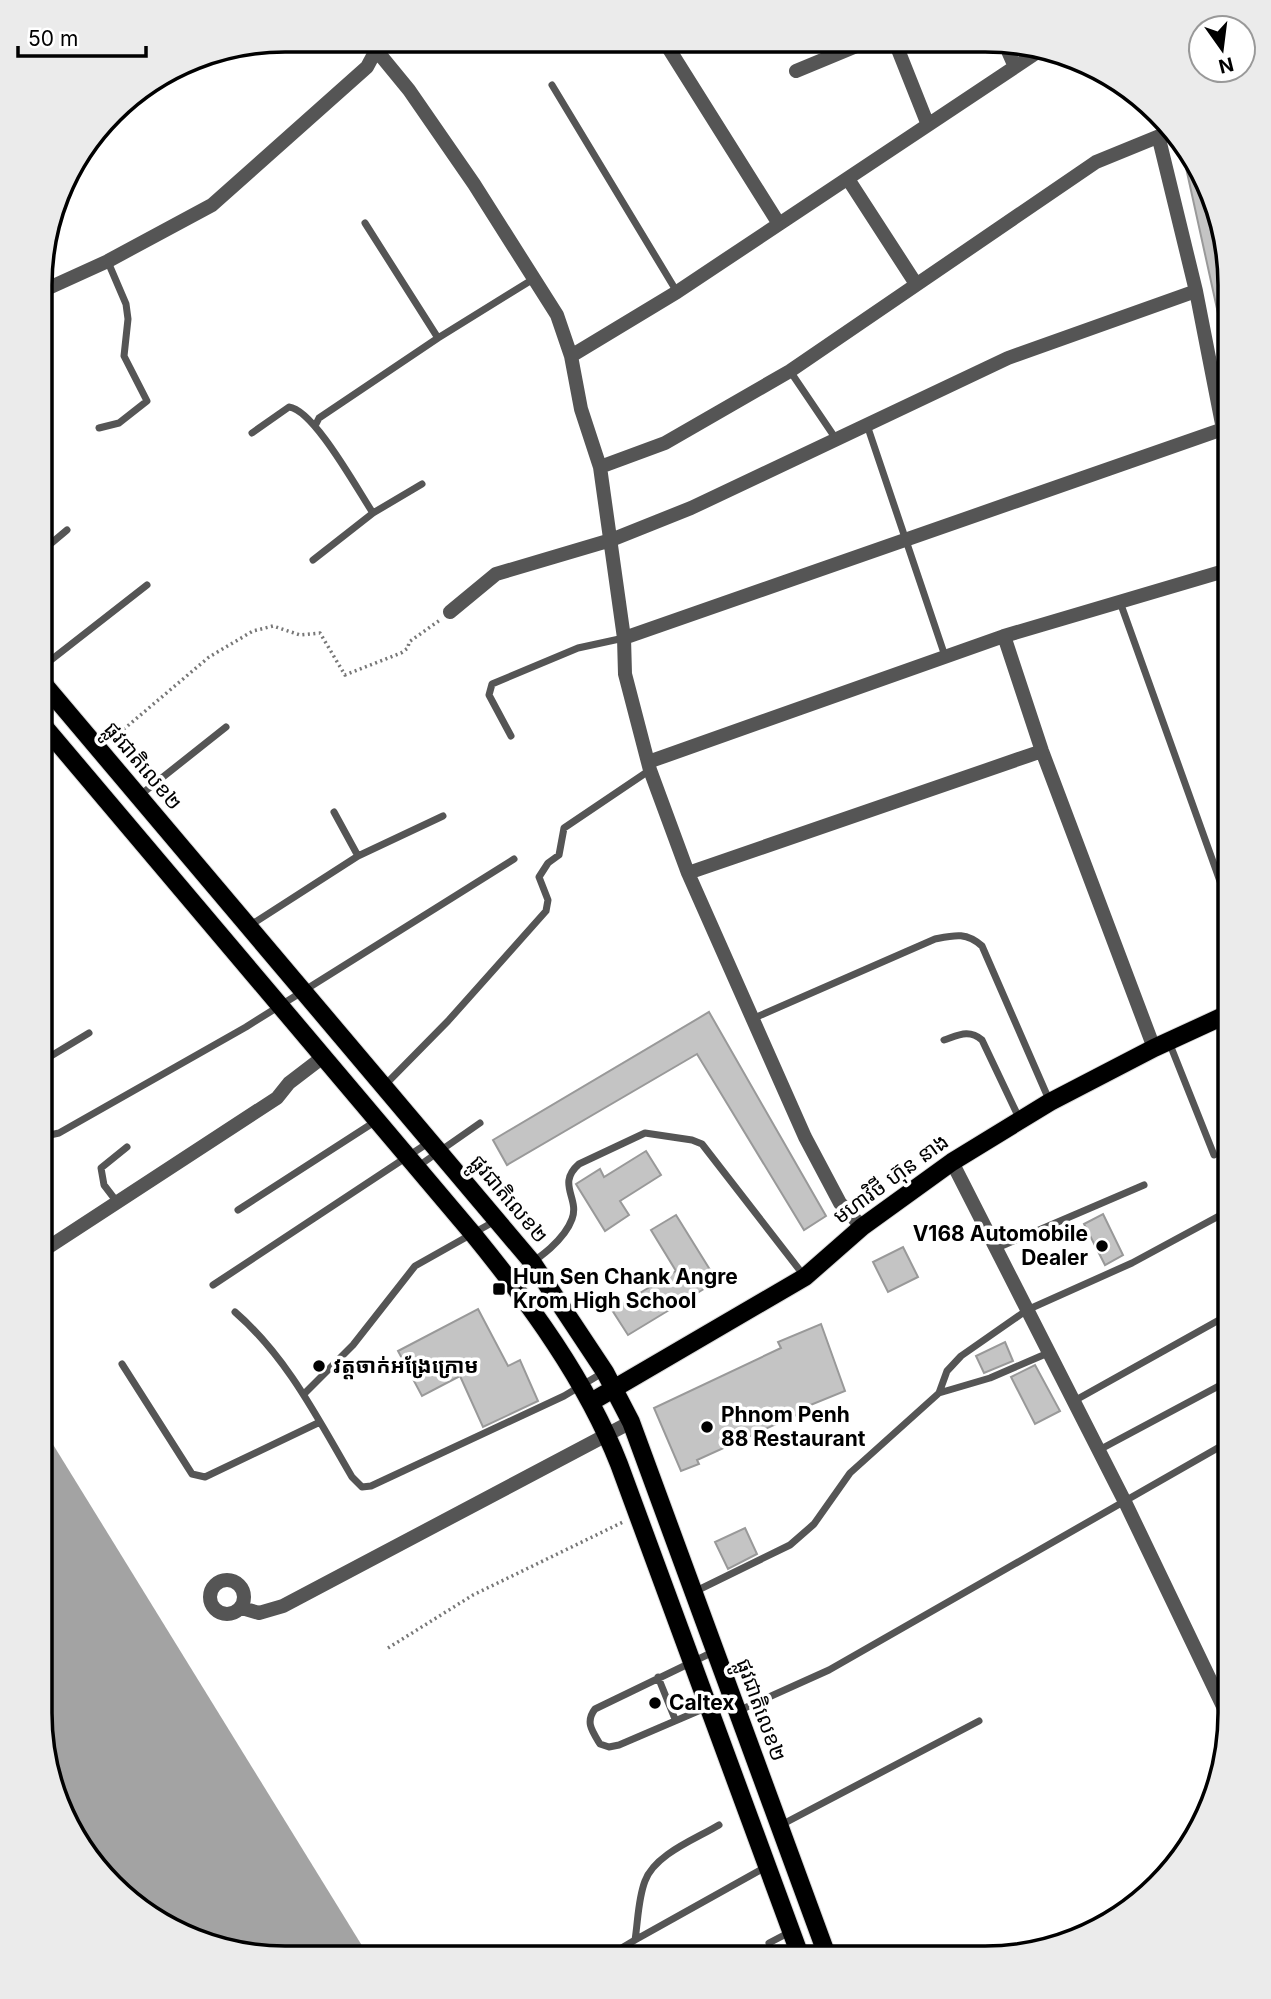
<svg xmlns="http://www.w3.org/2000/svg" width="1271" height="1999" font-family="Inter,'Noto Sans Khmer',sans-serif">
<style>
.water{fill:#a3a3a3}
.building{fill:#c4c4c4;stroke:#999;stroke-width:2}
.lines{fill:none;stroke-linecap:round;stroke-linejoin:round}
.primary-casing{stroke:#dbdbdb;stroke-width:20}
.path{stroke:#777;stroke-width:3.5;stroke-dasharray:2 3.5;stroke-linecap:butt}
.service{stroke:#555;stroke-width:7}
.minor{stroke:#555;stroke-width:14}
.primary{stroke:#000;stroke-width:18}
.poi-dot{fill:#000;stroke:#fff;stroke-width:2.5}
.labels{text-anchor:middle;stroke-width:7;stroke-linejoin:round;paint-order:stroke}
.street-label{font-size:21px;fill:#000;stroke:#fff}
.poi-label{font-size:21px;font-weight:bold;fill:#000;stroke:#fff;text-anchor:start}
.rim{fill:none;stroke:#000;stroke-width:3.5}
</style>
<rect width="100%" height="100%" fill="#fff"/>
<path class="water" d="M41,1425L369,1957H254L137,1908L59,1808L40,1713Z"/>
<path class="building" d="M1183,154L1212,191L1231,286V344L1225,345Z
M709,1012L826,1216L804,1230L697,1054L507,1165L493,1140Z
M646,1151L661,1175L620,1201L629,1215L605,1231L576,1184L600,1169L604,1177Z
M1103,1214L1123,1255L1105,1265L1084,1224Z
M676,1215L717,1281L628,1335L612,1310L676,1271L651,1230Z
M903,1247L918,1277L888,1292L873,1262Z
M478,1309L508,1366L520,1360L538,1401L483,1427L460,1376L422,1396L398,1351Z
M821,1324L845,1391L803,1408L805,1411L697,1460L699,1464L681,1471L654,1408L781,1348L778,1342Z
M1005,1342L1013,1361L984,1373L976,1356Z
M1035,1365L1060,1411L1035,1424L1011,1377Z
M745,1528L757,1554L728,1569L715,1542Z"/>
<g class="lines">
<g class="primary-casing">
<path id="primary" d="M42,682L532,1262L605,1372L631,1422L828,1958
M42,724L473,1234C530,1304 586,1380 619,1464L801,1958
M591,1402L805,1277L862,1227L952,1162L1050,1102L1154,1048L1230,1013"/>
</g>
<path class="path" d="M111,740L209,657L253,631L273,626L300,635L320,633L345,675L401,653L408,648L409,642L440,620
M388,1648L473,1595L623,1522"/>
<path class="service" d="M552,85L677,292
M365,223L438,338
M790,371L836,439
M316,424L319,418L438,338L535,278
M867,425L945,656
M99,428L119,423L147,401L124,356L128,319L126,304L108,262
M252,433L289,407C314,410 357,489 373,513
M42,551L67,530
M313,560L373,513L422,484
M1120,602L1230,909
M42,667L147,585
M511,736L489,695L492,684L578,648L624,638
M139,796L226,727
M334,812L358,856
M249,926L358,856L443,816
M752,1019L935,939C955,935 966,932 982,946L1050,1102
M944,1040C959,1035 969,1029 982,1040L1020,1120
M1169,1042L1214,1155
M41,1062L89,1033
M384,1086L448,1021L546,911L548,900L539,877L548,863L559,855L564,828L650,770
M41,1132L50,1135L59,1133L246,1027L514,859
M417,1167L480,1123
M117,1202L104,1185L101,1168L127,1147
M238,1210L376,1121
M997,1248L1144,1185
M510,1278C531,1263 563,1244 572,1219C580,1198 556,1184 579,1164L645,1133L692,1140L702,1144L805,1277
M213,1285L428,1143
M235,1312C287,1357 318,1419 352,1477L362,1487L371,1486L564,1396L604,1372
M122,1364L192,1474L205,1477L320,1422
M939,1393L990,1378L1048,1353
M304,1394L353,1345L415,1266L495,1221
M1074,1401L1228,1315
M1099,1450L1230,1380
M694,1592L790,1545L814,1524L850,1473L939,1393L947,1371L961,1356L1027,1310L1132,1263L1230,1210
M713,1652L595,1709C585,1722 592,1731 600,1744L609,1747L619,1745L731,1697
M658,1677L675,1719
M738,1711L829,1670L1230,1441
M781,1825L979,1721
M635,1940L766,1867
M769,1943L790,1932
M605,1958L635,1940C638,1921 638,1899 645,1881C655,1854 696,1839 719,1825"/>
<path class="minor" d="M664,41L779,224
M895,42L928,125
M1004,42L1015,67
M377,51L409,90L474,184L557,315L571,356L581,409L600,467L624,638L625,674L650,770L688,873L805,1137L840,1203L862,1227
M796,71L866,42
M1159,139L1196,291L1231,470
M848,179L916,284
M42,291L108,261L212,205L367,67L381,41
M571,356L677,292L1039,51
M600,467L665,443L790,371L1096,162L1167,133
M450,612L496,574L611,540L691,508L1008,358L1196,291
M1004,636L1042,751L1154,1048
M624,638L1223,429
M648,762L1004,636L1231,569
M688,873L1042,751
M952,1162L1125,1502L1230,1721
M41,1252L277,1098L289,1083L323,1057
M210 1597a17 17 0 1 1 34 0a17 17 0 1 1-34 0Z
M242,1608L259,1613L283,1606L631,1422"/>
<use href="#primary" class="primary"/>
</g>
<g class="poi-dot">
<circle cx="1102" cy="1246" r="7"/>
<rect x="492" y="1282" width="14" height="14" rx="3.5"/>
<circle cx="319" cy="1366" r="7"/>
<circle cx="707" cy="1427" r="7"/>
<circle cx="655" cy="1703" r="7"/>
</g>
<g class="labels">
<g class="street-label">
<text transform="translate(143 766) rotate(50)" y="7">ផ្លូវជាតិលេខ២</text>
<text transform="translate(891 1179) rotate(-36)" y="7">មហាវិថី ហ៊ុន នាង</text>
<text transform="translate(509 1199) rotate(50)" y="7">ផ្លូវជាតិលេខ២</text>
<text transform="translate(761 1710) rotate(70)" y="7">ផ្លូវជាតិលេខ២</text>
</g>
<g class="poi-label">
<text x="1088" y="1241" text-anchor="end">V168 Automobile<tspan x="1088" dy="24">Dealer</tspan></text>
<text x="513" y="1284">Hun Sen Chank Angre<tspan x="513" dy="24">Krom High School</tspan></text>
<text x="333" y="1373">វត្តចាក់អង្រែក្រោម</text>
<text x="721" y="1422">Phnom Penh<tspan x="721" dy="24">88 Restaurant</tspan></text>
<text x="669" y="1710">Caltex</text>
</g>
</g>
<path d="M0 0H1271V1999H0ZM285 52H985A233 233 0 0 1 1218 285V1713A233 233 0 0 1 985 1946H285A233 233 0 0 1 52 1713V285A233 233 0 0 1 285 52Z" fill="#ebebeb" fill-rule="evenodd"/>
<path class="rim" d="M285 52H985A233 233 0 0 1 1218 285V1713A233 233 0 0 1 985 1946H285A233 233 0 0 1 52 1713V285A233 233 0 0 1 285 52Z"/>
<g transform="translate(1222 49) rotate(166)"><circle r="33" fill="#ffffff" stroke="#999999" stroke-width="2"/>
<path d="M0-5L12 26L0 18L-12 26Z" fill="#000000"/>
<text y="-10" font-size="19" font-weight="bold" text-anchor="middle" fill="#000000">N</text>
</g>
<path d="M18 46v10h128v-10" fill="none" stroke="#000000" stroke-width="3.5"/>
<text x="28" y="46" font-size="21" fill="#000000" stroke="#ffffff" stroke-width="5" paint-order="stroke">50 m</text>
</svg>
